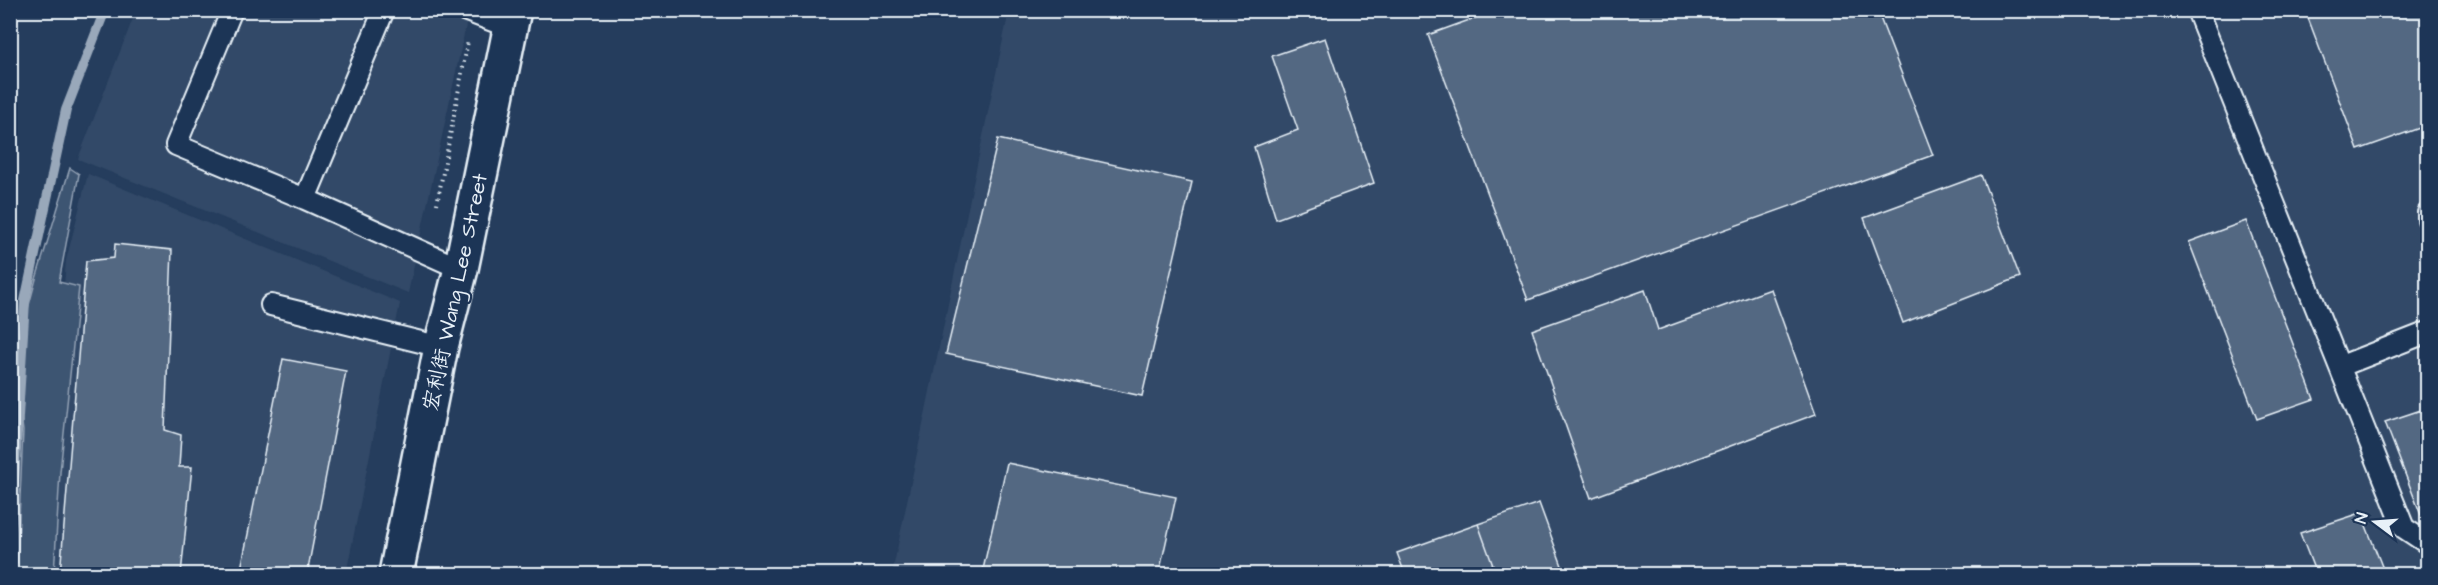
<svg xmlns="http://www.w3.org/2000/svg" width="2438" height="585" font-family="'Architects Daughter','LXGW WenKai TC',sans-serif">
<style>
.built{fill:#334a68}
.green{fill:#3e5472;stroke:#93a2b5;stroke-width:1.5}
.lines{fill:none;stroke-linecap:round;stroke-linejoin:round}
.stream{stroke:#99a8ba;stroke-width:10}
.building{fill:#536782;stroke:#e8f1f8;stroke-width:1.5}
.service-casing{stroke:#e8f1f8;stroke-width:24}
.tertiary-casing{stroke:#e8f1f8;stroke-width:38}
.path{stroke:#e8f1f8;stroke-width:4;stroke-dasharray:1.5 4.5;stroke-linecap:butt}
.service{stroke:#1d3557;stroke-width:20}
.tertiary{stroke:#1d3557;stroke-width:33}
.labels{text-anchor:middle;stroke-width:4.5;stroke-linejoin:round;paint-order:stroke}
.street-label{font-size:21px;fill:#e8f1f8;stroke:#1d3557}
</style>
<rect width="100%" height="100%" fill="#253d5d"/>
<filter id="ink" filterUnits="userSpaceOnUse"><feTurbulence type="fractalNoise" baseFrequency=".0167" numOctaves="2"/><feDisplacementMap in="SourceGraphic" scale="12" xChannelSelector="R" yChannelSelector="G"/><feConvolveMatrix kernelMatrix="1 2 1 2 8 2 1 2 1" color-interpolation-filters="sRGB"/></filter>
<g filter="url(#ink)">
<path class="built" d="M136,11H469L408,293L78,159Z
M1009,11H2427V574H892Z
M88,174L400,303L346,574H42L66,261Z"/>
<path class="green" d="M70,168L79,174L59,282L79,287L60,472L54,574H11V568L17,563L23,431L14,361L36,279Z"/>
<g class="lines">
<path class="stream" d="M10,548L25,301L66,110L105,10"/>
</g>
<path class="building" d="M1497,10H1877L1933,155L1528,300L1428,35Z
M2305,10H2428V125L2358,150Z
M1325,38L1374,183L1276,219L1254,147L1298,130L1272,56Z
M998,139L1192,182L1142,396L946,354Z
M1981,175L2020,277L1903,323L1864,218Z
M2246,221L2314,399L2257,419L2189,242Z
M115,244L172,250L165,430L181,435L179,467H192L181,574H60L86,261L114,258Z
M1771,289L1816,414L1591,498L1532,330L1645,290L1658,330Z
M283,359L346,371L307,574H240Z
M2421,410L2428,429V513L2421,515L2385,422Z
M1007,463L1176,497L1159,574H982Z
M1539,503L1565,574H1496L1478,524Z
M2361,513L2385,574H2316L2300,533Z
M1478,524L1496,574H1405L1397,553Z"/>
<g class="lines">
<g class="service-casing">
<path id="service" d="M232,10L176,145L305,199L461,269
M464,10L511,28
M2197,10L2404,528L2428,544
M305,199L384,10
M2428,213V219
M271,305L441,347
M2341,366L2428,332"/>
</g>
<g class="tertiary-casing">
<path id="tertiary" d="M396,574L441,347L461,269L514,10"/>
</g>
<path class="path" d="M437,204L468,41"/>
<use href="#service" class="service"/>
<use href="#tertiary" class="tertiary"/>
</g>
</g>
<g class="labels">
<g class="street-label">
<text transform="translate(455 292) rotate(-78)" y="7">宏利街 Wang Lee Street</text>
</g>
</g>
<rect width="2438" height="585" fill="none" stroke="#1d3557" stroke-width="36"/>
<rect x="18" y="18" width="2402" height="549" fill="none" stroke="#e8f1f8" stroke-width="2" filter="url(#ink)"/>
<g transform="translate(2375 522) rotate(286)" stroke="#1d3557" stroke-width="4.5" paint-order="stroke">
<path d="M0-4.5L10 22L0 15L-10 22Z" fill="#e8f1f8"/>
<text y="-9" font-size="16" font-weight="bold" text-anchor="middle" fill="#e8f1f8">N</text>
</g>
</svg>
